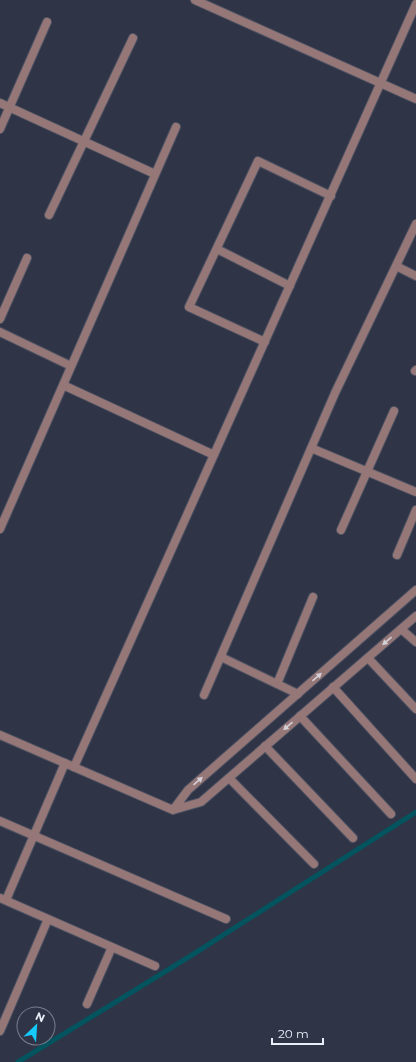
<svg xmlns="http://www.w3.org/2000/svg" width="416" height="1062" font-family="Montserrat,sans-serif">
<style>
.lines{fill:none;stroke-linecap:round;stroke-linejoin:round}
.stream{stroke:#03545e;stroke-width:5}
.service-casing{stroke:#4d5263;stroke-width:10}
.tertiary-casing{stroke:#4d5263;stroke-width:10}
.service{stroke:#967777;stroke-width:8}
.tertiary{stroke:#967777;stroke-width:8}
.oneway{fill:#d4d0d8}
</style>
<rect width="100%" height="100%" fill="#2f3446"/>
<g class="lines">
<path class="stream" d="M18,1062L192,955L416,812"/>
<g class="service-casing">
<path id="service" d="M0,103L155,174
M0,129L47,22
M49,215L133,38
M217,249L290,286
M396,266L416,276
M0,319L27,258
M0,332L71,366
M265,342L189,307L258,161L331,196
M415,371L416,370
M63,385L214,455
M311,448L416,492
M0,529L176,127
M341,530L394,411
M397,555L416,510
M401,629L416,642
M221,657L298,694
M368,658L416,709
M277,684L313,597
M333,687L416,779
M204,695L335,393L416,224
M300,716L391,814
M265,746L353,838
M74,767L416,4
M229,778L314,864
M0,821L226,919
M0,898L155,966
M6,900L65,763
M87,1004L112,947
M0,1031L48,919"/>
</g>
<g class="tertiary-casing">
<path id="tertiary" d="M195,0L416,99
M0,735L173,810L201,802L416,616
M173,810L188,790L416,590"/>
</g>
<use href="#service" class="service"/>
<use href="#tertiary" class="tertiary"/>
</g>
<defs><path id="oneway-solid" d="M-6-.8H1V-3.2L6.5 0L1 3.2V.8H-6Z"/></defs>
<g class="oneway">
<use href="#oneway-solid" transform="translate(387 641) rotate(139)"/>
<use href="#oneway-solid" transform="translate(317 677) rotate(-41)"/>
<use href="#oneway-solid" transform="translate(288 726) rotate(139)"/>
<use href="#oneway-solid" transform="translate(198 781) rotate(-41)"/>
</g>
<g transform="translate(36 1026) rotate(25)"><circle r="19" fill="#2f3446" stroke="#797e8e"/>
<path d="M0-3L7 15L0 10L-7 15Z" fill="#13cafb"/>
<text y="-6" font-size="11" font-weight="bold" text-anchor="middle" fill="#e9eef9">N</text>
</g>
<path d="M272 1038v6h51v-6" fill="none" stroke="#e9eef9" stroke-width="2"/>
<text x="278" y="1038" font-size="12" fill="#e9eef9" stroke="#2f3446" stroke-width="3" paint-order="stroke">20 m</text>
</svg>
